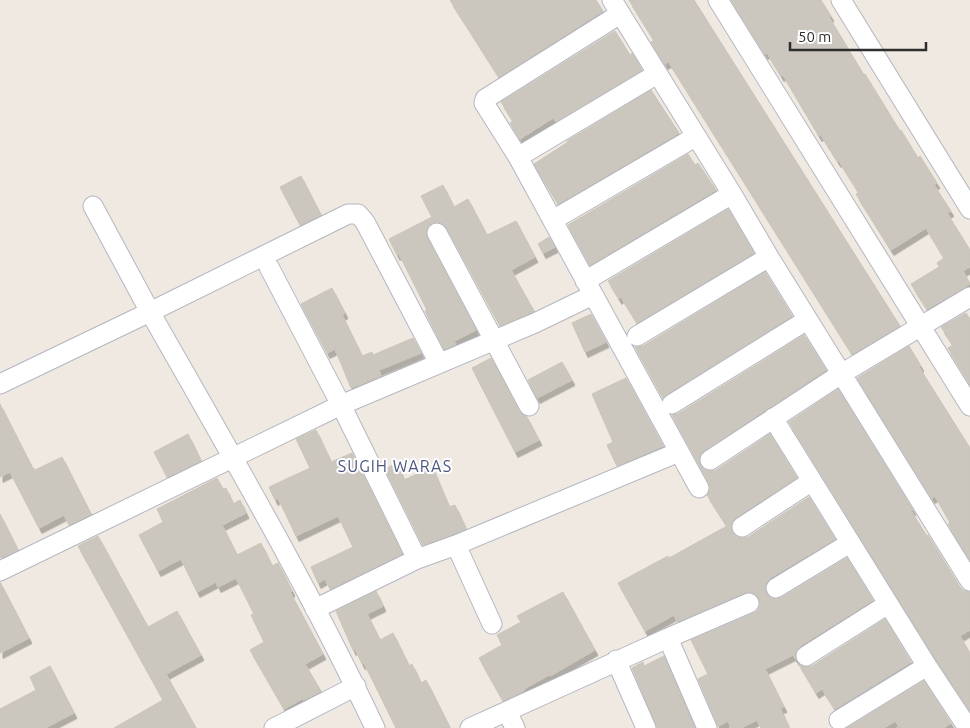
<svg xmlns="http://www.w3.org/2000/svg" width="970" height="728" font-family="Ubuntu,sans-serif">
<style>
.building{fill:#cbc7bf;stroke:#cbc5ba;filter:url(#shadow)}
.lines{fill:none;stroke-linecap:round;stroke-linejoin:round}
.minor-casing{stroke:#b4b7c1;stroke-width:21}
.minor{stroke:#fff;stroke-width:19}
.labels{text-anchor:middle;stroke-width:4;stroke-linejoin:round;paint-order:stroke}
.quarter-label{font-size:16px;letter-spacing:1px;fill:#4d5680;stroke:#fff}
</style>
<defs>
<filter id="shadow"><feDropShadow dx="3" dy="5.5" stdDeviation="0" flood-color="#0004"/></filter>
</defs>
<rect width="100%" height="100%" fill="#efe9e1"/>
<path class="building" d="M450,0H596L603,11L499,77Z
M629,0H694L900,326L852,354L670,64L668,62L665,64L651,42L654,40Z
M731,0H821L831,16L829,17L864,75L865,74L900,131L901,130L918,158L920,156L937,183L934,185L951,211L947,213L970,250V267L963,271L970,284L927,309L911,284L939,267L937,263L944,258L926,228L891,250L856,194L859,193L839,161L838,162L821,135L819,136L783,75L781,76L767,53L765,54Z
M615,31L630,55L632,53L642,70L556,122L553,118L520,139L510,123L513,121L501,102Z
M651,90L679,133L558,204L534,164L568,142L567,141Z
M688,154L695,165L698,163L716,190L590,265L568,225Z
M301,176L321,215L300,225L280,187Z
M443,185L454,207L468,199L487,235L516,221L535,257L511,270L534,311L500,326L447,228L443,224L438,222L432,223L428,227L426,232L427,238L476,330L454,341L456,344L444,349L425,311L427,310L399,254L397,255L389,239L432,217L421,196Z
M728,209L754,253L637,323L621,297L619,299L608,281Z
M549,237L555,247L543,253L538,244Z
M765,272L792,316L663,398L635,347L643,346Z
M332,288L345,313L342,315L362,356L372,352L373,355L413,338L421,353L379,370L381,376L351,388L335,349L327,353L301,304Z
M966,313L970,319V384L948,348L953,345L941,327Z
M591,314L606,342L585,352L572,323Z
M804,335L826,370L704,451L700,455L699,461L701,467L705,470L710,471L716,470L770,434L797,478L735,518L732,522L731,527L732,533L737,537L742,538L748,537L809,497L835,539L770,578L766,583L765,588L766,593L771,598L776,599L781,598L847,558L873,600L800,646L796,651V660L793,655L765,669L784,707L780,708L789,728H761L757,720L741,728H731L728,721L718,726L698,679L708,674L691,640L754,613L758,610L760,605L759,598L755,594L750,592L745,593L677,622L674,615L645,631L618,583L668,556L669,558L727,526L707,495L710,489L709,483L672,415L678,414Z
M909,346L921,366L919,367L970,448V560L948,524L950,522L935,496L932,498L857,378Z
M491,358L519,411L527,417L539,440L515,452L472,368Z
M562,362L572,380L537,398L528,380Z
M626,378L663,446L617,466L607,445L613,442L592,394Z
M838,389L913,510L911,511L927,536L928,535L960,587L964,591L970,592V630L960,636L970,653V710L936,660L789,422Z
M0,404L33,469L34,468L35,470L62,457L91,514L69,525L64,515L39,528L10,472L0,477Z
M316,430L331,462L352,453L402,554L330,589L325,579L318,583L311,567L353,547L338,516L296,536L278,498L275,500L269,487L310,468L296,439Z
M188,434L201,461L167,477L154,452Z
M397,463L404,480L432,467L449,507L455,505L466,529L423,545L385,469Z
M217,478L223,489L226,488L233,504L240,500L246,513L222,525L237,555L261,543L272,566L278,563L292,591L290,592L323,654L305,664L321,691L303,700L302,699L284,709L250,650L264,642L251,615L254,614L236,578L218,587L216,582L197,592L181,559L158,571L139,535L163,522L157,509Z
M0,514L18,550L0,558Z
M98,536L148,627L177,611L201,655L166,674L196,728H114L163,700L78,546Z
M0,582L29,638L0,653Z
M376,591L383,606L367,614L380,640L393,633L409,666L412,664L421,683L426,680L450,728H396L364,663L362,664L355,649L353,650L336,611Z
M563,592L595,650L550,676L549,675L524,689L525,690L520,693L503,701L479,658L502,645L497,635L521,622L517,616Z
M885,619L911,662L835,709L822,689L816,693L798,663L806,667L812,666Z
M664,656L695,728H657L632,668L643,662L644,666Z
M50,666L74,713L45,728H0V709L36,690L30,677Z
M924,681L951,723L944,728H900L895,721L884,728H847Z"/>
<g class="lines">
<g class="minor-casing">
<path id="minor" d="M612,0L732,194L769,257L970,581
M718,0L970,406
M841,0L970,209
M620,14L485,99L484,103L518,157L699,488
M518,157L657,74
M553,220L695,137
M437,233L529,406
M269,267L341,405L417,559
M585,281L732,194
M637,336L769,257
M0,384L150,312L93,206
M672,404L807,320
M773,418L927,666L968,728
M710,460L841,374L970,297
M742,527L812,481
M456,545L679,452
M0,571L341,405L535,323L593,295
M776,588L850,543
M315,609L417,559L456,545L492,624
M668,638L749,603
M806,656L888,604
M616,660L646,728
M507,711L515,728
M839,720L927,666
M274,728L356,686
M375,728C308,586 228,449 150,312L348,214H358L365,222L439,363
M470,728L668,638L707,728"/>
</g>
<use href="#minor" class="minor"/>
</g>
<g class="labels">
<g class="quarter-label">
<text x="395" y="472">SUGIH WARAS</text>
</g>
</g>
<path d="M790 42v8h136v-8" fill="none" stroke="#2e2e2e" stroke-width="2.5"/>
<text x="798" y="42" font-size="15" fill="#2e2e2e" stroke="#ffffff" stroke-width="4" paint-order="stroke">50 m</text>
</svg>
